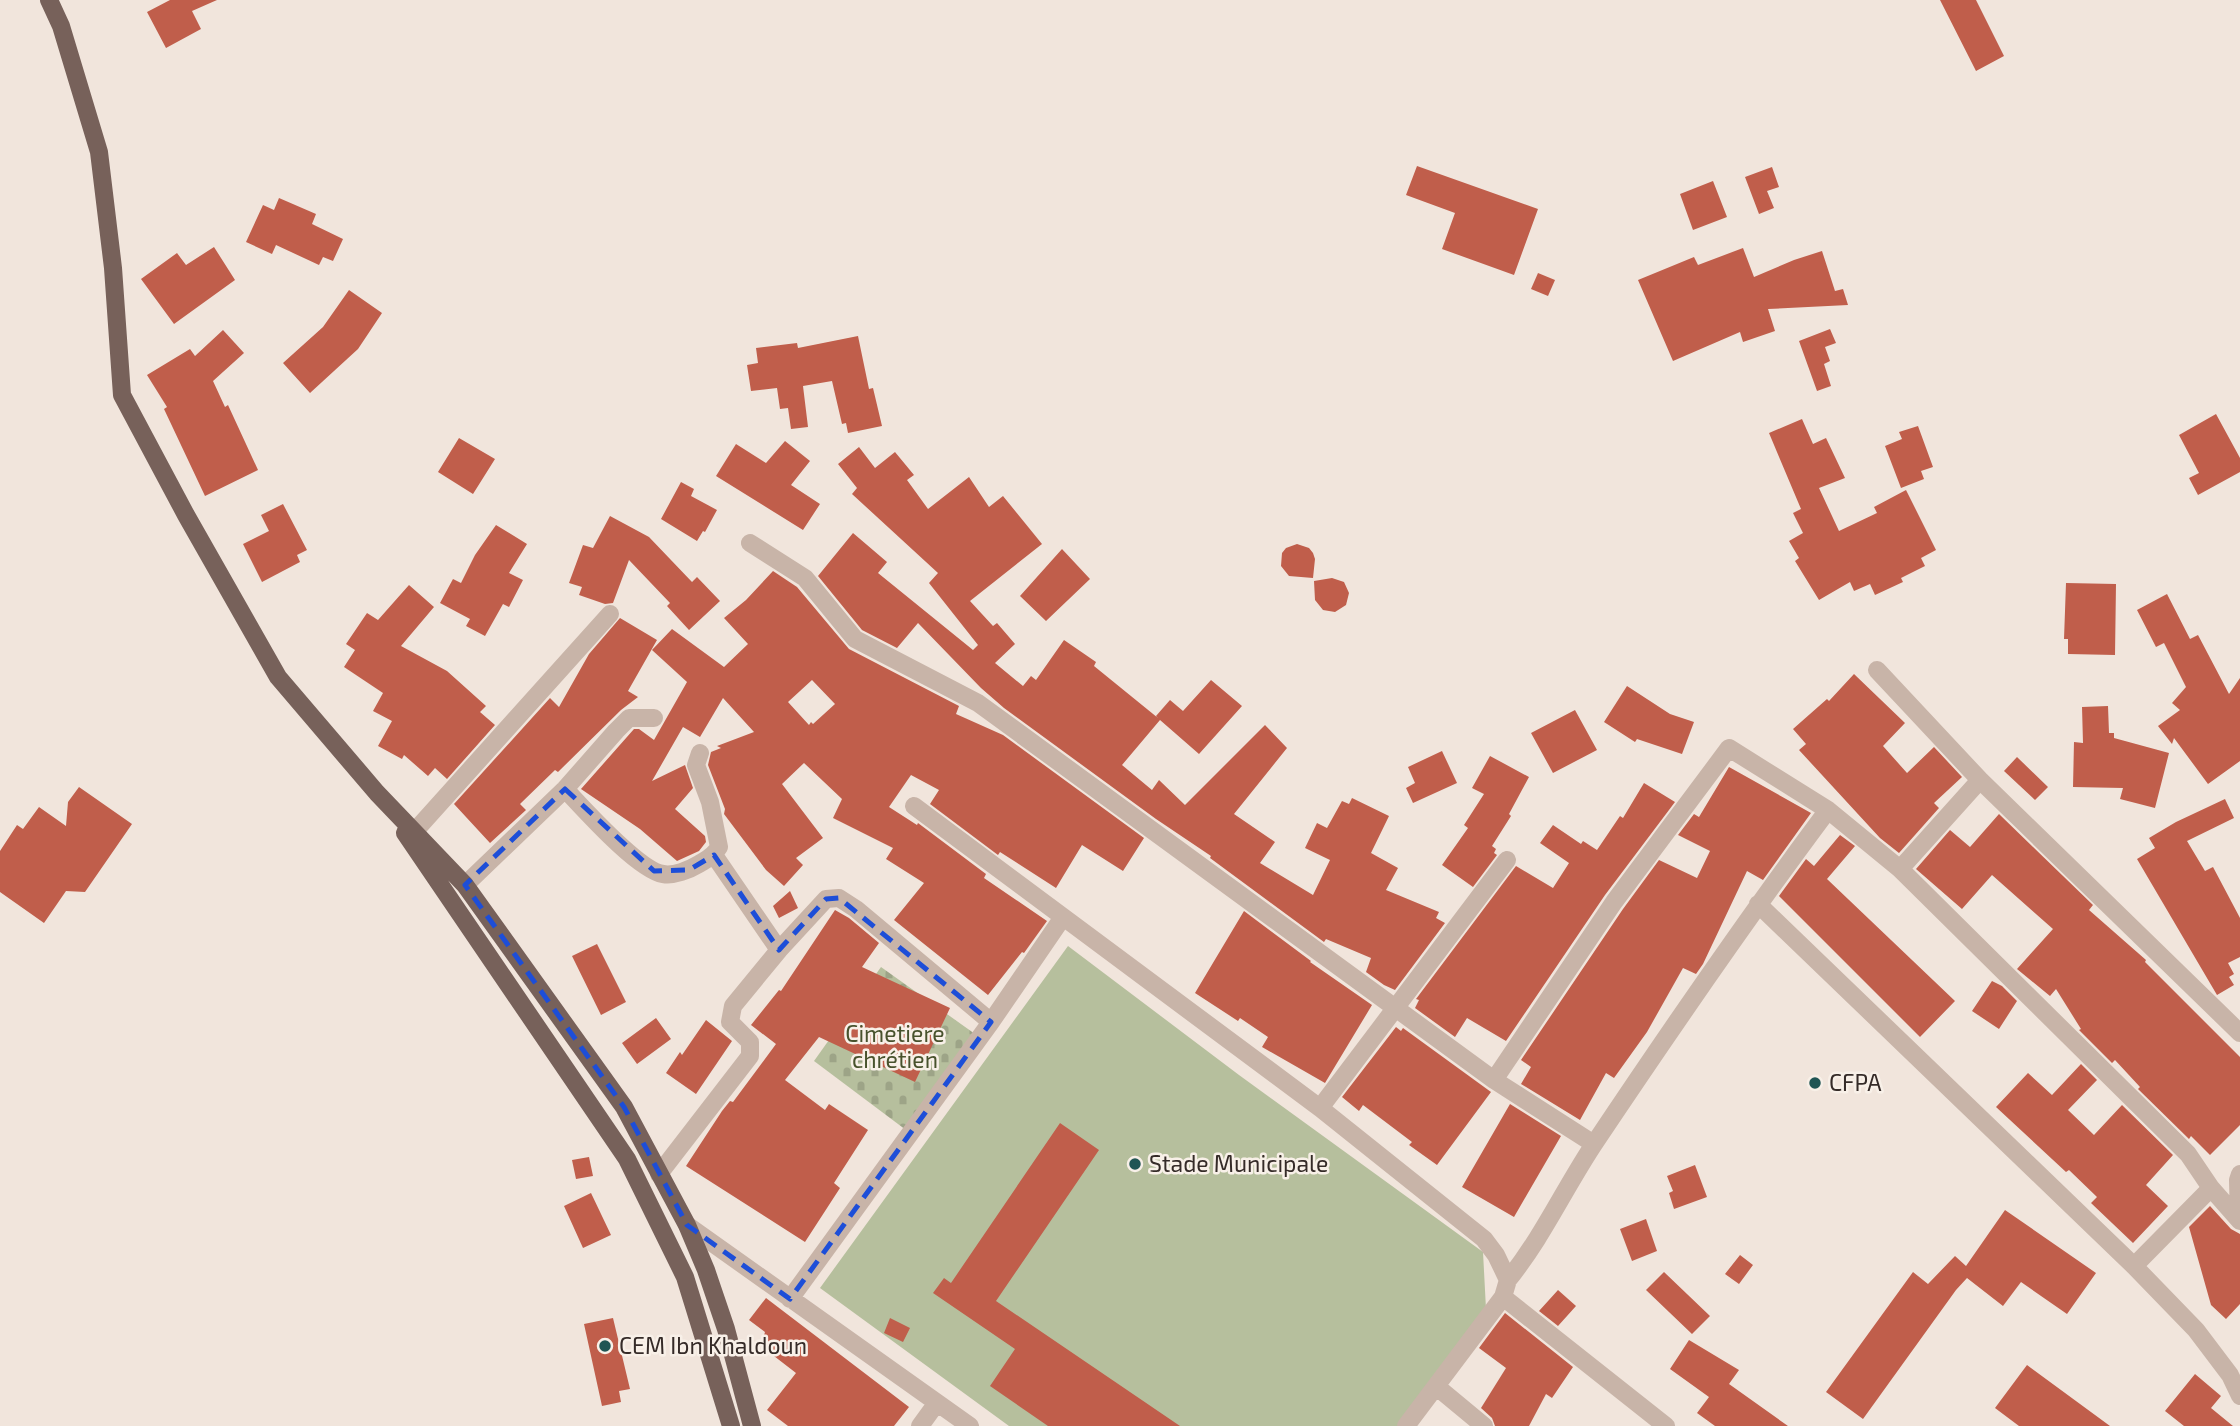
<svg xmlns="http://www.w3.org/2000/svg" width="2240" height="1426" font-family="'Exo 2',sans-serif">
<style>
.cemetery{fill:url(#cemetery-stones)}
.pitch{fill:#b6bf9d}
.building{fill:#c05e4b;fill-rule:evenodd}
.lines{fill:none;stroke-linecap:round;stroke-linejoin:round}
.minor{stroke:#c8b4a8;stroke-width:18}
.major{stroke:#77615a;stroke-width:18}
.marked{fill:none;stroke:#1d4ed8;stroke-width:5;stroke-dasharray:14 9;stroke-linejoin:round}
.poi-dot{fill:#205554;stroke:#f8f0e8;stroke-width:2.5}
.labels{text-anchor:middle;stroke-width:5;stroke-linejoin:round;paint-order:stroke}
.park-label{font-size:23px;fill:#48522d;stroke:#f8f0e8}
.poi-label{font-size:23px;fill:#352b28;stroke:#f8f0e8;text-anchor:start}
</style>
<defs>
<pattern id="cemetery-stones" width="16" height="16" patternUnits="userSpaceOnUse" patternTransform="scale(1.75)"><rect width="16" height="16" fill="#b6bf9d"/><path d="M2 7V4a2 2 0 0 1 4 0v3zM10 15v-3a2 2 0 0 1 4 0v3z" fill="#9da487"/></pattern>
</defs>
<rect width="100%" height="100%" fill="#f1e5dc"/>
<path class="cemetery" d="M881,967L975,1034L906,1130L814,1061Z"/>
<path class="pitch" d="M1068,946L1239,1075L1483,1252L1486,1309L1398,1426H1009L820,1288Z"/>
<path class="building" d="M170,0H217L192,11L201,29L166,48L147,12Z
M1940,0H1976L2004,56L1976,71Z
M1417,166L1538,209L1514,275L1442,249L1455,213L1406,195Z
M1772,167L1779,187L1767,191L1774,208L1759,214L1745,177Z
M1713,181L1727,217L1693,230L1680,194Z
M279,198L316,214L312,224L343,239L333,261L323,257L319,265L276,245L272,254L246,242L263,205L274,210Z
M214,247L235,280L174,324L141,279L177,253L186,265Z
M1743,248L1754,277L1794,260L1822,251L1835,291L1843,289L1848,305L1768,309L1775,331L1743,342L1740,332L1673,361L1638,280L1694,257L1698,265Z
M1538,273L1555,280L1548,296L1531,289Z
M349,290L382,313L358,349L310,393L283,363L323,327Z
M1830,329L1836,343L1825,347L1830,361L1824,364L1831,386L1817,391L1799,341Z
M223,330L244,353L213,381L225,407L228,405L258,470L205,496L164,409L167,407L147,375L190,349L195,356Z
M858,336L869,389L873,388L882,426L848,433L846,423L842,424L832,381L803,386L808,427L791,429L788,408L780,409L777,388L751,391L747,365L758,363L756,348L797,343L798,348Z
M2216,414L2240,458V472L2198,495L2189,478L2199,473L2179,435Z
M1802,419L1813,444L1826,438L1845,478L1819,488L1839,531L1877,513L1874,507L1906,490L1936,550L1921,558L1925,566L1901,578L1903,582L1875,595L1870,584L1854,591L1850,582L1819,600L1795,561L1799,558L1789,541L1803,533L1793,513L1801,509L1769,433Z
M1918,426L1933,467L1921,471L1924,479L1901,488L1885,446L1902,439L1899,432Z
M459,438L495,459L473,494L438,472Z
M785,441L810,461L791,485L820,504L803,530L716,476L736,444L766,463Z
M859,447L875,468L895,452L914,475L907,480L928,509L969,477L989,507L1003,496L1042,544L970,601L993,626L997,623L1015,644L995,663L1023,686L1031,676L1036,680L1064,640L1096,662L1094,666L1158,718L1156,716L1170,700L1183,711L1211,680L1242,706L1199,754L1160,720L1122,765L1152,790L1159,780L1185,805L1265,725L1287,748L1234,814L1275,842L1260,863L1313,895L1330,860L1305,848L1317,823L1327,828L1342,801L1349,804L1352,798L1389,816L1371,853L1398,868L1386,890L1439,912L1436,918L1445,923L1395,990L1384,985L1366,972L1371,958L1326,939L1324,942L1210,858L1211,856L1156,819L1004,708L981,688L918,623L897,648L862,630L818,576L853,533L887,562L878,573L973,650L978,645L929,583L938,573L852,494L857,488L838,464Z
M681,482L694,489L691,496L717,510L705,532L703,531L697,541L661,519Z
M283,504L307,550L297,555L300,562L262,582L243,544L269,531L261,515Z
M610,516L649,537L692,582L697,577L720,601L689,630L667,606L670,603L629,560L613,603L605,604L579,595L582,587L569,583L583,545L593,548Z
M496,525L527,544L509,573L523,580L509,607L503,604L485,636L466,626L470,619L440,603L453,579L461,583L475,555Z
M1297,544L1309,548L1313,553L1315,559L1313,578L1289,576L1281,566L1282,553L1286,548Z
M1062,549L1090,579L1046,621L1020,596Z
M773,571L797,587L849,649L959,706L956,714L1003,735L1144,838L1123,871L1082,845L1056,888L1000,852L998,855L930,804L939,790L911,775L889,807L917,825L918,823L986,874L984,878L1047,921L1024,953L1022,952L988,995L894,920L924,883L886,859L893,848L833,818L842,799L804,763L782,784L823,838L796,858L803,865L784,886L766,870L724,814L725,809L708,765L711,752L721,748L717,746L754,732L723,698L700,737L683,727L652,781L685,765L693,788L675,809L705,836L706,842L699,851L677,861L640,829L581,789L634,729H639L654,740L687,682L652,650L672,629L724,667L748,644L724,618L746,600ZM812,680L835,704L813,724L811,722L809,725L788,702Z
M1332,578L1344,582L1349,593L1346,605L1335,612L1323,610L1315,600L1314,581Z
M2066,583L2116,584L2115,655L2068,654V639H2064Z
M409,585L434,607L401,646L447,671L486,706L480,712L495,725L447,779L435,768L428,776L404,755L402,759L378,746L392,721L373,711L383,693L344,667L355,650L346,644L367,613L378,620Z
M2167,594L2190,639L2198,635L2229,694L2240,678V761L2208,784L2174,738L2172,744L2158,726L2180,710L2172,703L2186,687L2164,643L2156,647L2137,610Z
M620,618L657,640L628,691L638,697L621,710L558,772L555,770L520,804L526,810L490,843L454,804L550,698L559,707L589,654Z
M1854,674L1905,723L1883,746L1907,773L1934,747L1962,777L1934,803L1939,808L1899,853L1880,838L1799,750L1806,744L1793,729L1827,699L1829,701Z
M1627,686L1670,714L1694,722L1682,754L1637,739L1635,742L1604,722Z
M2108,706L2109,733H2114V738L2169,753L2155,808L2120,799L2123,788L2073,787L2074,742L2083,743L2082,707Z
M1575,710L1597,750L1553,773L1531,733Z
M1442,751L1457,783L1413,803L1406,788L1415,783L1408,767Z
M1490,756L1529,777L1509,814L1511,816L1492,846L1496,849L1494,853L1497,855L1473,887L1442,865L1468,828L1464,825L1484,794L1472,788Z
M2017,757L2048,787L2035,800L2004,771Z
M1729,767L1811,813L1763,880L1747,871L1703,964L1696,974L1683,968L1647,1032L1614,1078L1606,1073L1580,1120L1521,1084L1531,1067L1521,1060L1623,909L1659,860L1697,878L1710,851L1678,835L1694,814L1699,817Z
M1644,783L1675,802L1605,895L1506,1041L1467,1018L1455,1037L1415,1008L1419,1000L1416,999L1516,866L1553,888L1569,863L1540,843L1553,825L1581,844L1583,841L1597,850L1620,816L1623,818Z
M79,787L132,824L85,892L66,891L44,923L0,892V851L17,825L23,829L39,807L66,826L68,802Z
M2225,799L2234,818L2187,841L2205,871L2213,867L2240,918V957L2228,963L2234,974L2229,977L2234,985L2217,995L2137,859L2155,848L2149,838L2176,822Z
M1999,814L2093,905L2089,910L2146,960L2145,962L2240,1057V1125L2210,1155L2191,1136L2189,1139L2138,1089L2140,1087L2115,1060L2112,1063L2079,1030L2081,1029L2056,989L2050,996L2017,969L2053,929L1992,875L1962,909L1916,869L1950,830L1970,847Z
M1840,835L1855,846L1827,879L1955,1001L1920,1037L1779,896L1806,859L1814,866Z
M790,891L798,908L779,918L773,906Z
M835,910L849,918L879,943L862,967L950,1008L915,1082L819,1037L785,1080L825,1110L829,1104L868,1130L834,1183L840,1188L805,1242L686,1166L722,1111L730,1101L733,1102L776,1044L751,1025L779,990L781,991Z
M1244,911L1311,961L1310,962L1372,1005L1325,1083L1262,1047L1268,1037L1240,1018L1238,1021L1195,993Z
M597,944L626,1002L601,1015L572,956Z
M1992,981L2002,986L2017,1001L1999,1029L1972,1011Z
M656,1018L671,1039L637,1064L622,1043Z
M706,1020L732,1041L696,1094L666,1073L680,1052L682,1055Z
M1396,1027L1401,1031L1403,1028L1491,1092L1437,1165L1409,1145L1412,1142L1363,1105L1359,1111L1342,1097Z
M2081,1064L2097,1080L2068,1110L2094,1135L2122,1105L2173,1155L2146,1185L2168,1206L2133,1243L2091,1203L2097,1197L2069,1170L2066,1172L1996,1107L2028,1073L2052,1095Z
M1510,1104L1561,1136L1514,1217L1462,1187Z
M1060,1123L1099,1150L996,1301L1180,1426H1048L990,1386L1015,1349L933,1293L944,1278L951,1283Z
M589,1157L593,1176L576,1179L572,1160Z
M1695,1165L1707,1197L1674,1209L1669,1193L1673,1191L1667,1176Z
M591,1193L611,1235L583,1248L564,1206Z
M2210,1206L2231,1229L2240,1234V1304L2226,1319L2211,1305L2189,1227Z
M2005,1210L2096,1273L2067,1314L2021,1282L2003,1306L1967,1278L1956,1290L1863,1419L1826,1392L1913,1272L1928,1284L1955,1256L1966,1266Z
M1646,1219L1657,1251L1632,1261L1620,1229Z
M1740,1255L1753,1265L1739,1284L1725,1274Z
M1664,1272L1710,1316L1692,1334L1646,1290Z
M1558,1290L1576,1306L1558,1326L1539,1311Z
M766,1298L909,1407L894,1426H788L767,1410L796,1373L761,1346L765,1332L749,1320Z
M1505,1313L1573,1367L1552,1398L1546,1394L1529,1426H1495L1492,1418L1481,1408L1506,1368L1479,1348Z
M613,1318L630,1389L619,1391L621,1402L602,1406L584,1324Z
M890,1318L910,1328L903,1342L884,1333Z
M1689,1340L1739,1370L1729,1384L1788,1426H1715L1697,1413L1709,1397L1670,1369Z
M2027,1365L2110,1426H2019L1995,1408Z
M2195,1374L2221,1396L2211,1408L2233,1426H2184L2165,1411Z"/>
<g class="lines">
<path class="minor" d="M750,543L805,578L855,639L978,703L1494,1080L1594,1144
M1877,670L1980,780L2240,1033
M565,789C584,809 638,870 663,874C674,876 689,870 699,864C707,859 714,856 719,847L710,802L696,765L700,753
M914,806L1320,1108L1484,1239L1496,1255L1508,1280L1503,1297
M415,831L610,614
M714,855L779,950
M1900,869L1980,780
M465,885L565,789L616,731L629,718H654
M1758,904L2134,1266L2196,1330L2230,1375L2240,1396
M1494,1080L1614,902L1729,748L1828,810L1900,869L2188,1154L2211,1188L2240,1221
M1320,1108L1507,860
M659,1174L750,1056V1042L730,1022L733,1006L779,950L826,899L839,898L856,909L991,1022
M2239,1220L2238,1180L2240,1174
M687,1225L970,1426
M2134,1266L2211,1188
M1508,1280C1544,1235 1565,1187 1596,1141C1671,1029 1747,918 1828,810
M790,1299L991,1022L1063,917
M1437,1387L1484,1426
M920,1426L936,1404
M1406,1426L1503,1297L1666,1426"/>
<path class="major" d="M49,0L61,26L99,152L113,268L122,395L186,515L278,677L377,793L465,885L624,1107L687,1225L706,1270L726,1329L752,1426
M405,833L627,1159L685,1277L731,1426"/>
</g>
<path class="marked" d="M565,789L654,871L689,870L714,855L779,950L826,899L839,898L991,1022L790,1299L687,1225L624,1107L465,885Z"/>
<g class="poi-dot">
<circle cx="1815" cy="1083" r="7"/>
<circle cx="1135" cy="1164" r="7"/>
<circle cx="605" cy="1346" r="7"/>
</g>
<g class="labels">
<g class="park-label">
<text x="895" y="1042">Cimetiere<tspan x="895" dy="26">chrétien</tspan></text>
</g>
<g class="poi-label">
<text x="1829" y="1091">CFPA</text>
<text x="1149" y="1172">Stade Municipale</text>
<text x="619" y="1354">CEM Ibn Khaldoun</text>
</g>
</g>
</svg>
